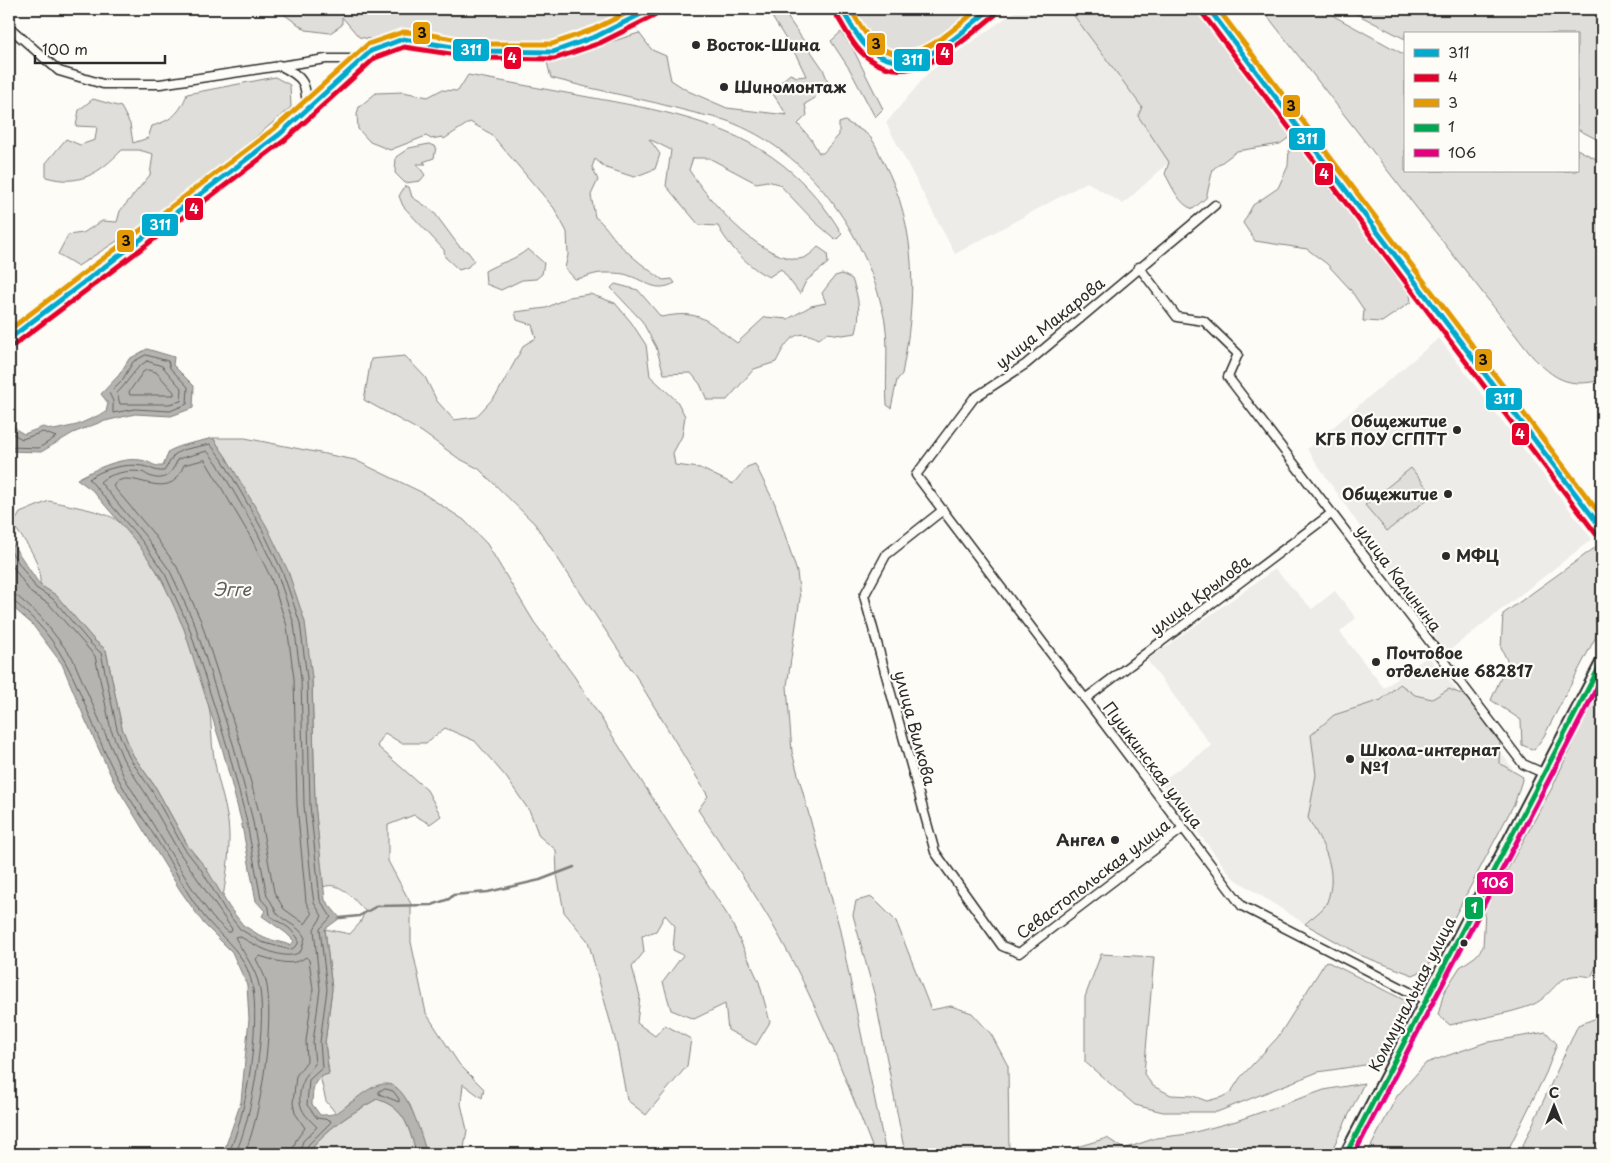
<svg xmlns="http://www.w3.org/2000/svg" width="1611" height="1163" font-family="'Playpen Sans',sans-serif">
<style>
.built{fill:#edece8}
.green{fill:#dfdeda;stroke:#858482}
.water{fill:#b5b4b1;stroke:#7e7d7b}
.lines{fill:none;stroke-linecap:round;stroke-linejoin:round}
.shore{stroke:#626261;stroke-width:1}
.stream{stroke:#7e7d7b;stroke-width:2.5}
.street-casing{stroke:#2b2b2b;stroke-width:11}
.secondary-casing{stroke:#2b2b2b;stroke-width:15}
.street{stroke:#fdfcf7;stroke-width:8}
.secondary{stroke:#fdfcf7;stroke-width:11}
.bus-1-casing{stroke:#fdfcf7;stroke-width:9}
.bus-2-casing{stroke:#fdfcf7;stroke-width:9}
.bus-3-casing{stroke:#fdfcf7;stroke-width:9}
.bus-4-casing{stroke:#fdfcf7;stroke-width:9}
.bus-5-casing{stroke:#fdfcf7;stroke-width:9}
.bus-1{stroke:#00a9ce;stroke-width:5}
.bus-2{stroke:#e4002b;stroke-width:5}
.bus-3{stroke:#e39a04;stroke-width:5}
.bus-4{stroke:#00a651;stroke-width:5}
.bus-5{stroke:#e5007d;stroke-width:5}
.poi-dot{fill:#2b2b2b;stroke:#fdfcf7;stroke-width:2}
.labels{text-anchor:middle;stroke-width:4.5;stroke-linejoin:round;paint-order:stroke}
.poi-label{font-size:16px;font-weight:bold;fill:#2b2b2b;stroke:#fdfcf7;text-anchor:start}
.street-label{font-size:16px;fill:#2b2b2b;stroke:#fdfcf7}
.water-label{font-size:18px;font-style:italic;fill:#5b5b5a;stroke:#fdfcf7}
.line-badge{stroke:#fdfcf7;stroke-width:2}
.badge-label{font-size:14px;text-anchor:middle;font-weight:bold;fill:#fff}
.pale-badge-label{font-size:14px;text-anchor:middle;font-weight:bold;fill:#111}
</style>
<rect width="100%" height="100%" fill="#fdfcf7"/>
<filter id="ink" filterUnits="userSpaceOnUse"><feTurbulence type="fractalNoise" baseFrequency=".02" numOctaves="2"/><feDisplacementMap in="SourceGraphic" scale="10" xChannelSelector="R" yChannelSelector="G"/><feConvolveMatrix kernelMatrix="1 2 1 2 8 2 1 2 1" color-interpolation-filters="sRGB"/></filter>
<g filter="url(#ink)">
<path class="built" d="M1018,9H1069L1178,154L1123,204L1087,182L955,254L886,123L928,73Z
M1439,338L1592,539L1446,653L1307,449Z
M1275,569L1312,609L1335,591L1356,618L1340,632L1384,688L1428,656L1452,684L1515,772L1339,943L1305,924L1232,877L1160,782L1212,746L1147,660Z"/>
<path class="green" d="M257,9H651L553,52L392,43L359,37L342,17V25L330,33L306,30L282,13Z
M767,9H782L823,69L832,92L818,89L815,98L805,104L807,115L798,124L811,139L819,153H823L839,135V123L845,121C853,126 865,131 871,138C876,144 879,154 883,161C919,228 916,302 902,374L897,380L891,408L887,405C885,378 889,347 885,322C870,240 813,156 735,124C722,118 706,116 691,112C645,99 598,91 551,78L547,62L639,33L652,50L666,56L671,80L688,91L727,108L787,115L771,91L790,74L797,77L806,76L797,57Z
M841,9H990L926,58L881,57Z
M1069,9H1201L1282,115L1291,136L1280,144L1237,151L1213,169L1206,198L1193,209C1179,205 1172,186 1165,174L1169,162L1138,116L1142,107Z
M1262,9H1321L1405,55V171H1577V149L1602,162V380C1568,388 1555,380 1531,355Z
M1347,9H1602V142L1577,129V34H1405V39Z
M841,32L854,51L883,109L875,117L850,70L831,41Z
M468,75C508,82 548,90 588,97C654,109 728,121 783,165C806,183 827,208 842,234L836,240L814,221L779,184L767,181L756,183L709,158H693L689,170C710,201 755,255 795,259C805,260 812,253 818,247L827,253L828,263L806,281L800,294L781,269L769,277C750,269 727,244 718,226L699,225L666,186L671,150L649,139L660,154L655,169L634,177L606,168L595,159L592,167L598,180L591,195L595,217C605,224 610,234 619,244C632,257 647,269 663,280L672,279L675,283C655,293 648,282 630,276C624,273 614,273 606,273C595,272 586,278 575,279L565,268L568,255L567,232L554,208L491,134L470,122L444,139L442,137L431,139L426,136L390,150L370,142L358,129L357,114L359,107L376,93L403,92L428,97L441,90L458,91Z
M275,77L290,85L291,107L229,160L153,218L78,266L58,254L68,235L83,233L102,221L117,222L120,211L150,175L153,154L139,150H122C99,173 80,187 46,177V163L66,139L80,145L95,140L97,127L76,126L79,110L93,99L121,107L130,124L133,143L148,138L152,126C172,120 180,113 187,94Z
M1300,143L1320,177L1409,287L1411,302L1382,322L1363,321L1364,310L1350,289L1327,264L1307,249L1255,241L1243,223L1253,205L1278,188L1288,166L1289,149Z
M429,144L436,147L434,158L423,162L426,164H417L425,175L420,181L405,183L395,173L396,157L409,148Z
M405,186L409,187L412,197L433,211L459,246L468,252L474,260L468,267L459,270L445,257L444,250L403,206L399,196Z
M528,249L544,263L542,274L536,279L522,280L501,290L486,284L485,271C502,261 512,262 528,249Z
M842,274L852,279C859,298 861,313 856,333L842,335L827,333L819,339C795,326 786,342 776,362L754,369L727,400H707L700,384L691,373L664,374L656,347L642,321L611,288L615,284L638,290L661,317C703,309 706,321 737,343L765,317L788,319L811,306L826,303L822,293L835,276Z
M590,294L615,303L631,322L646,345L650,376L677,401L685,416L682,436L673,453L675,465L700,468L733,484L747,467L755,464L775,504L797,572L800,598L787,686L792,752L839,926L886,1154H875C849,1088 824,1021 791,958C764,906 731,858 698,810L708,796L637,678L535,524L479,469L458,458L422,432L364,400L371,359L405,356L425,377L437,401L454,420L476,417L497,394L524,345L536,338L532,325L517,320L515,312L546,308L569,297Z
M213,438H245L355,460L421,492L464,520L487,544L534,622L574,676L730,919L759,982L770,1022L756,1045L728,1030L725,1004L694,1019L671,1010L663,982L683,955L673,950L675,926L665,915L656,931L642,936L644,952L632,967L640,996L637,1023L655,1036L665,1025L691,1039L687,1066L646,1115L627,1100L617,1046L588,941L564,912L557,874L556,850L539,836L530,812L506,777L475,741L445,728L426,743H401L385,733L377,746L427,790L441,816L430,824L414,815L388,825V861L411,904V942L426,1013L459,1064L484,1089L482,1098L463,1084L461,1104L467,1130L463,1154H427L410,1105L396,1087L351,1102L337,1115L326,1101L320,1076L329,1073L325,1043L332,989L325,929L350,934L360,923L365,911C354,900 341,880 323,887L315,804L312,678L244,491L226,457Z
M1411,468L1433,495L1387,531L1365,505Z
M49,501C66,505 106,511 118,521C159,554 198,655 209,706C212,723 211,741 214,758C217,780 225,800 228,821C231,845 227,873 223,897L188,846L156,788L133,755L122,728L106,650L94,640L56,596L40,585C41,560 27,544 13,525L20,513Z
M1596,547L1602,556V625L1544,736L1534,750L1522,745L1521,720L1491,700L1508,662L1501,648L1503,614Z
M1602,679V954L1591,977C1555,969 1556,995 1532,1005C1509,1014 1475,1019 1450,1025L1438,1015L1444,992L1460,967L1476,956L1483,947L1485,911L1553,786Z
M1400,684L1415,695L1432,699L1449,689L1466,696L1500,742L1499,763L1523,777L1515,802L1427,969L1413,975L1362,956L1305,924C1311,918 1324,910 1327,902C1339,870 1323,844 1308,818L1316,775L1311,735L1334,715L1381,700Z
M872,897L896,921L931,1010L951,1006L972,1013L991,1034L1008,1066L1009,1154H905L875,997L853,915L856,901Z
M1101,954L1154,957L1144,1074L1153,1086L1171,1095L1193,1096L1207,1101L1222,1097L1231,1092L1240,1078L1278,1037L1326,961L1410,1003L1378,1063L1318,1072L1217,1112H1163L1135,1105L1085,1062V997Z
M1602,1016V1154H1519L1578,1025Z
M1546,1032L1557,1044L1546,1073L1506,1154H1367L1397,1096L1426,1063L1484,1043Z
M1364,1083L1330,1154H1035L1063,1151L1107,1138L1124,1149L1156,1138L1188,1134L1236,1121L1324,1090Z
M377,1099C407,1109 408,1128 417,1154H309C322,1130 354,1112 377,1099Z"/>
<path class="water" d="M147,349L174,357L173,365L194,386L193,408L171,416L135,414L101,422L73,433L41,452L9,451V417L17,430L24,434L43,427L54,430L77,425L106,412L108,403L101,394L119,375L129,359Z
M213,438L226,457L267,527L288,571L305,622L312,678L315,804L325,900L340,918L325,929L332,989L325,1043L329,1074C312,1078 313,1089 312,1104L320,1115C340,1115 338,1111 353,1101C362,1094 375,1083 387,1084C409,1085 421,1136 427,1154H417C408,1128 407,1109 377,1099C354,1112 322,1130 309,1154H223L241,1102L249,1019L247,985L232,952L204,924L180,890L114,782L85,719L62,664L32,624L9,604V539L40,585L56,595L94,640L106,650L122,728L133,755L156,788L188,846L206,868L229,907L243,925L264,938L291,945L294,941L286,933L262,916L265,911L256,901L241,820L223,751L184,629L161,577L138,544L92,490L77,479C96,469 123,455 145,461C152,463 154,467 163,466L169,451L180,446Z"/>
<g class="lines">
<path class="shore" d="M146,355L168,361L170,368L188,387L187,404L170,411L135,409L113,413V401L109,393L123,379L133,362Z
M147,361L162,366L182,389L181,401L169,404H120L117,393C128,383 134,368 147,361Z
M148,370L156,372L174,392V395H130L129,392L143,372Z
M9,426L13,434L22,439L43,432L56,437L39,448L9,447
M205,460L250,536L271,578L287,626L294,679L297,805L306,902L312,914L305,924L284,909L274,892L260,816L241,746L201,621L177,567L152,532L113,486C126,466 158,497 176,479C180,475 182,469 184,465Z
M9,549L36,588L53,599L90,643L101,653L117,729L129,757L152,791L184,848L202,871L225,910L240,929L261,942L291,950L298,944V938L289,928L270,916L269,908L261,899L246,818L228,749L189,627L165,574L142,541L89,479C101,469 126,463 142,466C151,467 154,472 164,471L174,455L182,450L210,444L222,459L262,529L283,573L300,623L307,678L310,805L320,900L331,917L320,929L327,989L320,1042L322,1068L309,1080L307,1105L317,1118L330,1120L331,1122L308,1145L305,1154
M9,561L31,593L49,604L95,656L111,730L123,759L146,794L179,852L232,929L231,932H228L212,917L190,885L124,777L72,657L40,616L17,596L9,594
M9,600C16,601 21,608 27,613C77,657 87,724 119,780C130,801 145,820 157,840C174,867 187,896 207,920C226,942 245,953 252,984C261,1023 246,1119 228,1154
M386,1089L393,1091L399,1099V1102L379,1094V1091Z
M235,1154C252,1122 269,1016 258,981C253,965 242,951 235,937L239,936C253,944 286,964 301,951L305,938C299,925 285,923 277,913C274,909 272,902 267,896L252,817L234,747L195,625L170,571L146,537L100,482C108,474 130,469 142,472C145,473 148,476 152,477C167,482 173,470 178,459L207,451L217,463L257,532L278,575L294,624L301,679L304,805L312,889L314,903L322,916L314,929L320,989L313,1042L315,1064C305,1075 295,1093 302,1109C305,1116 312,1122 317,1127L303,1141L299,1154
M244,1154C261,1120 275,1018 266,981C264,973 259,966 256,959L259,956C275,960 291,968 306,957L309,960L313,989L306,1041L307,1061L296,1076L293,1103L295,1113L305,1128L296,1140L291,1154"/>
<path class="stream" d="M340,918L359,916L377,906L432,905L449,899L453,895L488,892L540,880L574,867"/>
<g class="street-casing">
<path id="street" d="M9,27L59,71L103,84H160L326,59H362
M279,65C305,78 306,82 307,111
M1215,205L1026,364L974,398L916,475L1242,906L1427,1001
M1139,267L1177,317L1204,321L1238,354L1228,377L1523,764L1543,773
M943,510L886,555L864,596L935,852L1002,946L1019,953L1183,828
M1085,699L1332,513"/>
</g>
<g class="secondary-casing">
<path id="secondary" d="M841,9C850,21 857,36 867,47C907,90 957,34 990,9
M1209,9L1602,529
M9,339L280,134L371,51L403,39L420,40L478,51L553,52L597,36L651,9
M1346,1154L1602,662"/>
</g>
<use href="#street" class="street"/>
<use href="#secondary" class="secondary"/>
<g class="bus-1-casing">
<path id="bus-1" d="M841,9C850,21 856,37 867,47C910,86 957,36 990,9
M1209,9L1602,529
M9,339L280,134L371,51L403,39L478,51L553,52L597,36L651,9"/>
</g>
<g class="bus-2-casing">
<path id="bus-2" d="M835,13C844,26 850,41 861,52C907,97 958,44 995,15
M1203,14L1596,534
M14,345L285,140L375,58L404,47L477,58L554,59L600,43L654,16"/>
</g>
<g class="bus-3-casing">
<path id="bus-3" d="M850,9C857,19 863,32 872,41C907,76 950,32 978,9
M1218,9L1602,517
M9,330L275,128L368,44L403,32L421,33L479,44H552L594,29L635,9"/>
</g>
<g class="bus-4-casing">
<path id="bus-4" d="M1346,1154L1602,662"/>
</g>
<g class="bus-5-casing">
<path id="bus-5" d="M1354,1154L1602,678"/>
</g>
<use href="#bus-1" class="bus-1"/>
<use href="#bus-2" class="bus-2"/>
<use href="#bus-3" class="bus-3"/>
<use href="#bus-4" class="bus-4"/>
<use href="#bus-5" class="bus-5"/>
</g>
</g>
<g class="poi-dot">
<circle cx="696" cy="45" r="5"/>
<circle cx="724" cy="87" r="5"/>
<circle cx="1457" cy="430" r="5"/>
<circle cx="1448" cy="494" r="5"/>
<circle cx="1446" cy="556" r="5"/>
<circle cx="1376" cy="662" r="5"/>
<circle cx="1350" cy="759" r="5"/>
<circle cx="1115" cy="840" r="5"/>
<circle cx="1464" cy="943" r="4.5"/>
</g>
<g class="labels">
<g class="poi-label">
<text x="706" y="51">Восток-Шина</text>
<text x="734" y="93">Шиномонтаж</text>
<text x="1447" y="427" text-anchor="end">Общежитие<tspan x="1447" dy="18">КГБ ПОУ СГПТТ</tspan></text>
<text x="1438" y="500" text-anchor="end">Общежитие</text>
<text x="1456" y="562">МФЦ</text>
<text x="1386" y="659">Почтовое<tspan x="1386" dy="18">отделение 682817</tspan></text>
<text x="1360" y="756">Школа-интернат<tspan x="1360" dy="18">№1</tspan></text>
<text x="1105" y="846" text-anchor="end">Ангел</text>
</g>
<g class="street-label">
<text transform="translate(1050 323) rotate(-39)" y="6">улица Макарова</text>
<text transform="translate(1399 578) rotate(53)" y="6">улица Калинина</text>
<text transform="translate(1200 595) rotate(-37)" y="6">улица Крылова</text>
<text transform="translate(915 728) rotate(75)" y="6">улица Вилкова</text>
<text transform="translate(1153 765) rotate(53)" y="6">Пушкинская улица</text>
<text transform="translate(1093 879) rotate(-37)" y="6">Севастопольская улица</text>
<text transform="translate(1412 994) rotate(-63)" y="6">Коммунальная улица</text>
</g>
<g class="water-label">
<text x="232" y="596">Эгге</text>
</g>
</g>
<g class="line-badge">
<rect x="412" y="21" width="19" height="24" rx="5" fill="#e39a04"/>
<rect x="866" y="32" width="20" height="24" rx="5" fill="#e39a04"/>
<rect x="452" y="38" width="38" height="24" rx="5" fill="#00a9ce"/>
<rect x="935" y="42" width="19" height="24" rx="5" fill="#e4002b"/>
<rect x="503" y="46" width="19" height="24" rx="5" fill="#e4002b"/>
<rect x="893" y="48" width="38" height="24" rx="5" fill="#00a9ce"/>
<rect x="1282" y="94" width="19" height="24" rx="5" fill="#e39a04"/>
<rect x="1288" y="127" width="38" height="24" rx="5" fill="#00a9ce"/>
<rect x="1314" y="162" width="20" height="24" rx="5" fill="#e4002b"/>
<rect x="184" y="197" width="20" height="24" rx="5" fill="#e4002b"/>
<rect x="141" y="213" width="38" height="24" rx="5" fill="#00a9ce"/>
<rect x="116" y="229" width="19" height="24" rx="5" fill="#e39a04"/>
<rect x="1474" y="348" width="19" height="24" rx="5" fill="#e39a04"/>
<rect x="1485" y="387" width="38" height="24" rx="5" fill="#00a9ce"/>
<rect x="1511" y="422" width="19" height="24" rx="5" fill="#e4002b"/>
<rect x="1476" y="871" width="38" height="24" rx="5" fill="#e5007d"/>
<rect x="1464" y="896" width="20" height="24" rx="5" fill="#00a651"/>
</g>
<g class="badge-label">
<text x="471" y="55">311</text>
<text x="945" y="58">4</text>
<text x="512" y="63">4</text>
<text x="912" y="65">311</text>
<text x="1307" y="144">311</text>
<text x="1324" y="179">4</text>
<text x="194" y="214">4</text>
<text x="160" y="230">311</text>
<text x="1504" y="404">311</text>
<text x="1520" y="439">4</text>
<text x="1495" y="888">106</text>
<text x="1474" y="913">1</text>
</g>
<g class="pale-badge-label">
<text x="422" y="38">3</text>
<text x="876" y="49">3</text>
<text x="1291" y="111">3</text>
<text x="126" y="246">3</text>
<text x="1483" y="365">3</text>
</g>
<rect width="1611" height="1163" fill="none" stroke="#fdfcf7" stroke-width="30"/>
<rect x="15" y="15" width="1581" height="1133" fill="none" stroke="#2b2b2b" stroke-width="2" filter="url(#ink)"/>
<rect x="1404" y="32" width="175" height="140" fill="#fdfcf7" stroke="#a9a8a5"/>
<rect x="1414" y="49" width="25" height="8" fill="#00a9ce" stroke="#a9a8a5"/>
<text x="1448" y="58" font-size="15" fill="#2b2b2b">311</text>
<rect x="1414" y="74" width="25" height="8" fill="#e4002b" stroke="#a9a8a5"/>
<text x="1448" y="82" font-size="15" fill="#2b2b2b">4</text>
<rect x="1414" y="99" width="25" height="8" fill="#e39a04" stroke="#a9a8a5"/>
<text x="1448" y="108" font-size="15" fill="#2b2b2b">3</text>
<rect x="1414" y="124" width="25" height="8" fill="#00a651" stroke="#a9a8a5"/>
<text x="1448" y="132" font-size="15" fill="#2b2b2b">1</text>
<rect x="1414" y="149" width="25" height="8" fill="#e5007d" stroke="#a9a8a5"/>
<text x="1448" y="158" font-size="15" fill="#2b2b2b">106</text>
<g transform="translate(1554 1106)" stroke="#fdfcf7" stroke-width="4" paint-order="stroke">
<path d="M0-4L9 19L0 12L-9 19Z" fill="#2b2b2b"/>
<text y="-8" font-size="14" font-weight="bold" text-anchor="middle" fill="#2b2b2b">С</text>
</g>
<path d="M35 55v8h130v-8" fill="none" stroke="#2b2b2b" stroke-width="2.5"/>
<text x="42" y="55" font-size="15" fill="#2b2b2b" stroke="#fdfcf7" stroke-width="4" paint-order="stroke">100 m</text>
</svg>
